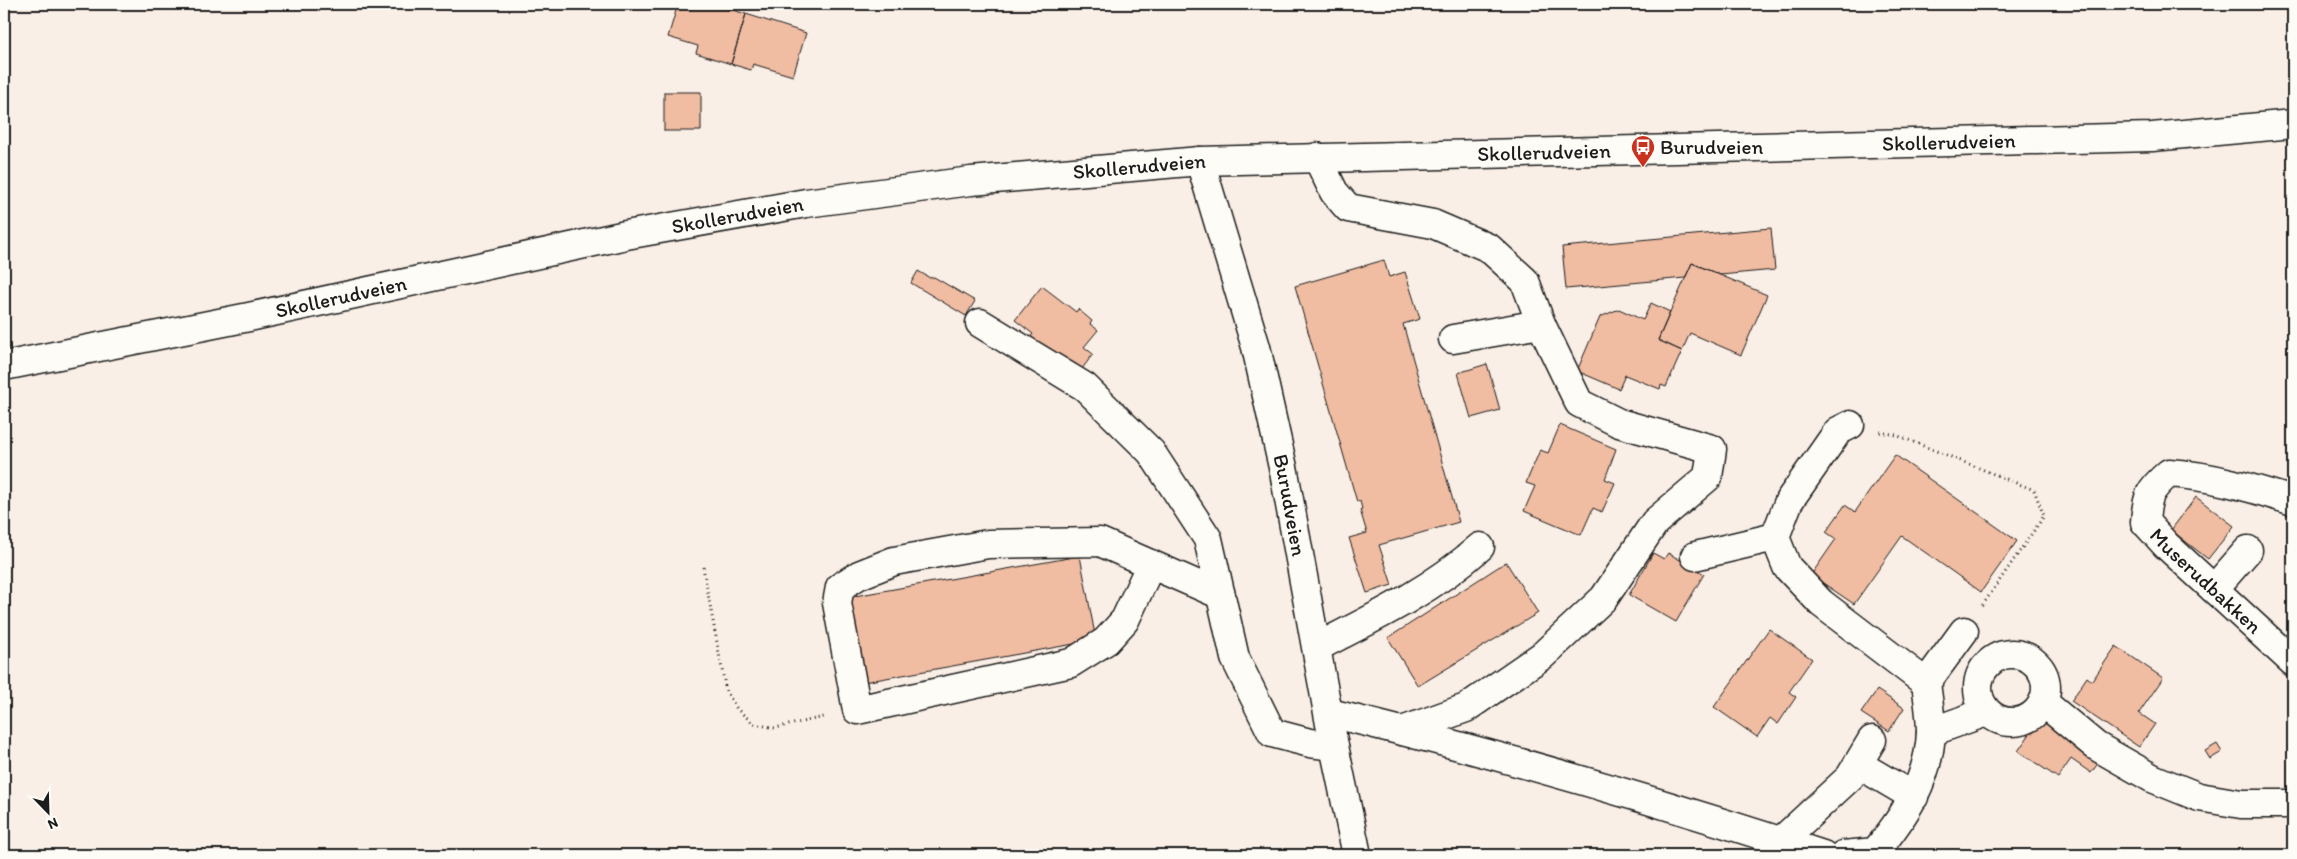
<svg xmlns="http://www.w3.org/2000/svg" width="2297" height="859" font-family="Itim,sans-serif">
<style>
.building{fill:#f0bca2;stroke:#1c1c1c}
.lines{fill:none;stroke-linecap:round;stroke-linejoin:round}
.minor-casing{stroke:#1c1c1c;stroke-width:31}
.path{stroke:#1c1c1c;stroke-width:3;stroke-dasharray:1 4;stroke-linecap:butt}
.minor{stroke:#fdfcf7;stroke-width:28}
.labels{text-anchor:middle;stroke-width:4.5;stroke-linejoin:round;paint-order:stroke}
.street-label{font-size:21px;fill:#1c1c1c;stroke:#fdfcf7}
.poi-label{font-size:21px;fill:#1c1c1c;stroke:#fdfcf7;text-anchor:start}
</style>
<rect width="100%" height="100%" fill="#faefe6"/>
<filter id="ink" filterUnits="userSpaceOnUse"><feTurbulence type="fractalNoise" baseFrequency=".02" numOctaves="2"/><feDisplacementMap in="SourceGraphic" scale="10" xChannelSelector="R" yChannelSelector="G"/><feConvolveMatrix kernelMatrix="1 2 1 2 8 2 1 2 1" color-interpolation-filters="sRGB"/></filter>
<g filter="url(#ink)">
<path class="building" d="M678,4H713L746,14L731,64L696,53L698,46L668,37Z
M746,14L806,33L793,76L753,64L751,70L731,64Z
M664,92H701V131H664Z
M1771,228L1775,270L1720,275L1692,263L1685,278L1566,289L1562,247Z
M1384,260L1389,277L1405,272L1420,319L1403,324L1459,522L1379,545L1392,585L1367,593L1349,538L1367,533L1360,510L1362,509L1360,501L1357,502L1295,286Z
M1692,263L1767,295L1741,355L1690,333L1682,351L1658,340Z
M918,271L930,278L934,277L975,301L966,316L911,283Z
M1042,286L1076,312L1078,309L1092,321L1090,324L1098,330L1084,347L1093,354L1076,377L1028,340L1033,334L1015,320Z
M1651,303L1670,312L1658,340L1682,351L1666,387L1661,385L1660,389L1625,375L1619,389L1577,371L1600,317L1619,309L1643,320Z
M1487,364L1500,410L1471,418L1458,373Z
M1560,425L1616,449L1605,479L1615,483L1602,512L1593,508L1581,535L1524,511L1535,486L1526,483L1540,450L1548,453Z
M1895,455L2017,541L1981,592L1902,536L1854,604L1811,575L1836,539L1826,532L1845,505L1855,512Z
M2196,497L2234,526L2208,559L2171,530Z
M1653,553L1664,559L1668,553L1704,574L1676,622L1629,595Z
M1080,556L1096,640L864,682L849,597Z
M1506,562L1538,613L1418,686L1388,638Z
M1769,629L1812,659L1789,692L1796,697L1778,724L1770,718L1757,737L1714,707Z
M2116,646L2163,678L2139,713L2155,724L2139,747L2071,701L2087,677L2092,681Z
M1877,690L1904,708L1889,731L1861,713Z
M2041,718L2099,762L2091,773L2071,759L2058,778L2018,751Z
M2217,744L2222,752L2210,759L2205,751Z"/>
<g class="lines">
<g class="minor-casing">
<g id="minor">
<path d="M1317,157L1334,192L1348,208L1433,224L1489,248L1525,281L1541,324L1579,403L1619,423L1712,449L1708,477L1655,522L1604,598L1543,655L1466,708L1402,731"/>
<path id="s1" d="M1200,161L1256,347L1284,472L1334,746L1357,855"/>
<path d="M980,323L1085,387L1151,452L1208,539L1235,658L1272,733L1310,743L1334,746"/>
<path d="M1453,339L1541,324"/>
<path id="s2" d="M4,366L249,317L626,235L806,203L971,181L1200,161L2152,137L2293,124"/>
<path d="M1850,425L1838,431L1789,501L1775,537L1787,567L1821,603L1926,683"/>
<path id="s3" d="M2293,501C2252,488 2212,476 2169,473C2149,490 2147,496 2145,522L2166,545L2293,662"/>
<path d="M1695,556L1775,537"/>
<path d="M1151,564L1125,620L1106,641L1071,663L857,710L837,603L840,587L859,575L894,561L988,544L1100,542L1221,595"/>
<path d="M2214,589L2248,550"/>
<path d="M1317,647C1374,618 1432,590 1480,547"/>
<circle cx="2012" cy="688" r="34"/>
<path d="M2043,702L2096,746L2152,778L2199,797L2241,804H2293"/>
<path d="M1330,713C1495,753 1661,802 1823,855"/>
<path d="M1931,732L1986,712"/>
<path d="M1858,764L1914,797"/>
<path d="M1781,841L1850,777L1872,740"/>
<path d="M1843,855L1875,852C1904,817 1929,780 1931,732C1931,716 1928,699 1926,683L1964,631"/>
</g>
</g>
<path class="path" d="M1880,432L1896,435L2034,490L2044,516L1982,606
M703,567L726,691L737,709L754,724L775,728L824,717"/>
<use href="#minor" class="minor"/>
</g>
</g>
<defs>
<g id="bus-pin" transform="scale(1.25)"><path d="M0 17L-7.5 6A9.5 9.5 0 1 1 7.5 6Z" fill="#c8321e" stroke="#fdfcf7"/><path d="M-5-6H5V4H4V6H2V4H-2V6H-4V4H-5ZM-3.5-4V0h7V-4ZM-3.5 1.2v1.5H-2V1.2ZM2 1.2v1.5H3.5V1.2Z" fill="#fff"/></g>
</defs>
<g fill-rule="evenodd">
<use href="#bus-pin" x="1643" y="147"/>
</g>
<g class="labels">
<g class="street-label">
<text dy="7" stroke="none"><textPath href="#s2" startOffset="1964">Skollerudveien</textPath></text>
<text dy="7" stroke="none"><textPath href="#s2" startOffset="1559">Skollerudveien</textPath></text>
<text dy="7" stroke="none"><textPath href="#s2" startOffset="1154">Skollerudveien</textPath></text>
<text dy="7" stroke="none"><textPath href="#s2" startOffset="749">Skollerudveien</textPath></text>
<text dy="7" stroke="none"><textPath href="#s2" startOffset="344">Skollerudveien</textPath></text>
<text dy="7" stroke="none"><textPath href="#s1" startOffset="356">Burudveien</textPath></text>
<text dy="7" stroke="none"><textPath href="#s3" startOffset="269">Muserudbakken</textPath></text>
</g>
<g class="poi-label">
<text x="1660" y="154">Burudveien</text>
</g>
</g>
<rect width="2297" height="859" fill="none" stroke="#fdfcf7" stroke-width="20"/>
<rect x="10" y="10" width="2277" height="839" fill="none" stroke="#1c1c1c" stroke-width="2" filter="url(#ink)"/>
<g transform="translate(48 812) rotate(157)" stroke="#fdfcf7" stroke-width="4" paint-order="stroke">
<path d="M0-4L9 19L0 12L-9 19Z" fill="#1c1c1c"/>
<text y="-8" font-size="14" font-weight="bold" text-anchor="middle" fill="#1c1c1c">N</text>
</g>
</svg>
